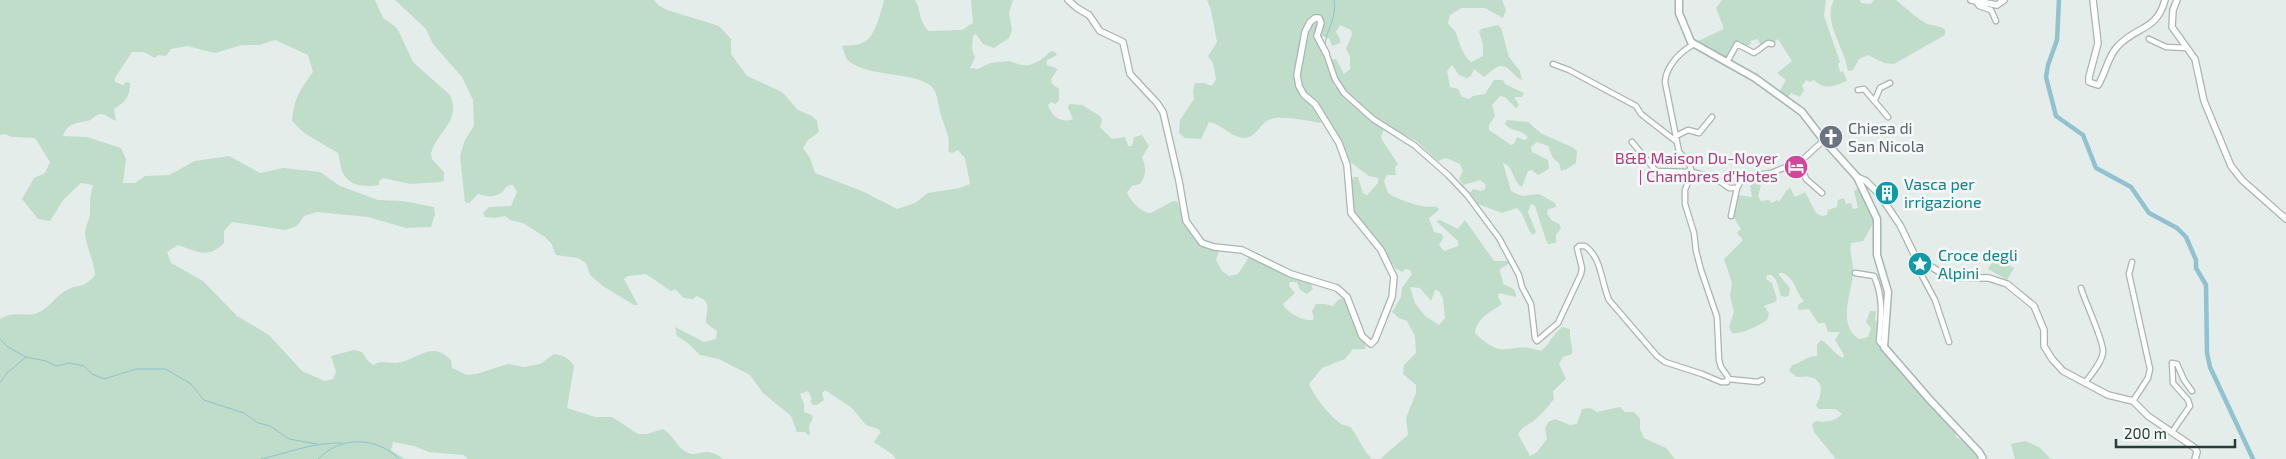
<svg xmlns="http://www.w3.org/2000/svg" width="2286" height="459" font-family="'Exo 2',sans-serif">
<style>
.green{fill:#bfddc9;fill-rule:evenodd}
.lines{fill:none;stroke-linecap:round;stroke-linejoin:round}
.stream{stroke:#90c2cf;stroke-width:1}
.canal{stroke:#90c2cf;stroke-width:4.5}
.minor-casing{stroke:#a8b5b1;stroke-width:7}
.tertiary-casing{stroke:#a8b5b1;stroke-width:8}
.secondary-casing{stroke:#a4b8b2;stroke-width:9}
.minor{stroke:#fff;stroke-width:4.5}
.tertiary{stroke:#fff;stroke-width:5.5}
.secondary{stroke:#fff;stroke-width:6}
.labels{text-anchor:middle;stroke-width:5;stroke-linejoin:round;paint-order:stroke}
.worship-label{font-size:16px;fill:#5b616d;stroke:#f5faf8;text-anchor:start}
.hotel-label{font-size:16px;fill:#b23c85;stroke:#f5faf8;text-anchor:end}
.culture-label{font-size:16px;fill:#0d838f;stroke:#f5faf8;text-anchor:start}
</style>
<rect width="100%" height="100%" fill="#e5edea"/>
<path class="green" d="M0,0H375L383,18L396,27L400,34L413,62L450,95C462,122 436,132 431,154L432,159L444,172V181L440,182L410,184L383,178L379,181V185C365,187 350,187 343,173C340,167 340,159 338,153L304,133L292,121C294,98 300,90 313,72L308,55L275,40L259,45H242L215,53L187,46L171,49L166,56L158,55L155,58L144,52H132L115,78V82L123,85L126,82L130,83C130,98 125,102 114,109L116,121C111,119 107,115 101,114C96,113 93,120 87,121C77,123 67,123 63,136L87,137L121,148L126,159L123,183H135L145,176L169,175L195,161L229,156L260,173L283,168L320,172L340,186L378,200L403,201L434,207L435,214L431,227L406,228L368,217L317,212L304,216L297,226L285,230L232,222L224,231V243C208,259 198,252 178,245L167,252L171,263L203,281L237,316L269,335L302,371L325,381L333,379L336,372L331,356L354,350L362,352L367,360L373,365C382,360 387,363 396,363C418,361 430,339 451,360L452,368L467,375L476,374L508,364L524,367L540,364L554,354C564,356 569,358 574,366L567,408L595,417H612L638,434H647L663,429C673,435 676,446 686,452C699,459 703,444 723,459H468L464,455L429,452L414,446L393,442L391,450L405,459H0V319C15,311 19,316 34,314C48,311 55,296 65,291C78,283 83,290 95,275C94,262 89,253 86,240C83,229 89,223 90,213C90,203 90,195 93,185L81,183L64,199L50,221L38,219L22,199L34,178L45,173L50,162L35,138L12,137L5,134L0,135Z
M395,0H654L658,5L667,10L719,26L731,39V54L747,76L782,92L798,110L812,116L817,121L819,132L808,140L803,148L810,158L815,173L862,191L897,209L915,203L928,193L960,188L970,184L965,158L958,150L952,153L948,151C951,135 945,130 941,115C938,106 938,92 931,86C909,70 872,79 847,60L842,46C849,45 859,46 866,41C876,33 881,12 884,0H915C922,11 917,19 929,31L962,30L973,23L971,0H1013L1009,13L1012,30L1009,38L994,48L983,44L976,34L973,36L972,49L975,57L970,68L978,69L990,63L1009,61L1021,65H1030L1041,60L1051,51L1055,52L1057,55L1046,61L1047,65L1058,69L1051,79L1052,84L1059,89V101L1055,104L1051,102L1048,105C1051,116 1062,124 1073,119L1068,108L1069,104L1082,105L1100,116L1102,120L1100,127L1112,139L1125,137L1128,146H1132L1134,137L1142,135L1149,146L1142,157C1146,168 1147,174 1140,184L1132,186L1127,192C1129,200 1143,214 1151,213L1173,201H1177L1185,223L1197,240L1219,252L1216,260L1222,271L1229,276L1238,274L1249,257L1278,271L1310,281L1313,289L1307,294L1300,290L1297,282H1290L1289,286L1295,293L1283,304C1285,312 1307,324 1314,319L1312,311L1316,304H1325L1333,306L1338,300L1344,298L1366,347L1365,349H1353L1345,359L1322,368L1309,384C1315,398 1329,415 1341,424C1345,426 1349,425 1352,429C1359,439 1363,450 1372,459H896L892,454L874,442L881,432L878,429L866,425L852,408L825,390L822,393L824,400L817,405H813L810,401L812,399L808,391L800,394L804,404V412L812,415L813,418L809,426L810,434L808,435L805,432H797L791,416L763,393L750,375L719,359L700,355L689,344L677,336L675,327L704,342L716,339L717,331L706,323C706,308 713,302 696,296L693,299L684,298L675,289L671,291L646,274L628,276L624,279L638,305H634L603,286L590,275L586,263L578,258L556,255L551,243L545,237L523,223L510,220L505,216L495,218L485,217L483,213L489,207L511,206L517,192L513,185C504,185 506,191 499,194C491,198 486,196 478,194L469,203L465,202L460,156L465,140L474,126L473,100L462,77L433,44L426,29Z
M1207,0H1502L1506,10L1503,18L1485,8H1461L1450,15L1448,23C1450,27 1454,29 1456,33C1460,44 1462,54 1471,62L1483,56V44L1479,32L1481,29L1498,25L1501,28L1509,57L1520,71L1522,80C1513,77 1508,62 1497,67C1492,69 1489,74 1484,77L1474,69L1471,76L1467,78L1459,75L1452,65L1447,71L1450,87L1458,89L1462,97L1469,99L1473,96L1485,94L1494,80H1503L1505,84L1524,93L1522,97H1514L1519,105L1516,108L1505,97L1500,96L1492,105L1495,116L1489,125V130L1511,145L1514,144L1517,137L1524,140L1528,138C1523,129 1511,132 1505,124L1507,120L1528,122L1542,134L1574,148L1577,151L1576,163L1565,170L1561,171L1559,163L1553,158L1548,146L1537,142L1531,147L1532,152L1548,160L1549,169L1538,175L1532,170L1528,171L1522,187C1512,181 1514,166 1503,163L1511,191L1522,196L1539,194L1555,203L1556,207L1548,209L1547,213L1551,220L1559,224L1561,228L1556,235V243L1548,244L1546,240L1535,206L1531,204L1528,212L1536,232L1533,235C1525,227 1526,216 1517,208L1502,213L1478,204L1470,193L1473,189L1481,191L1485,189L1486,185L1480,180L1463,185L1459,178L1463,171L1460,164L1446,158L1438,161L1415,140L1388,127L1358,103L1335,77L1331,60L1336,59L1344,74L1350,69V56L1346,49L1352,34L1351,30L1340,25L1336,32L1340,39V43L1332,46L1329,38L1321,36L1323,20L1318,15L1307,19L1302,31L1294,77L1301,96L1315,110L1321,123C1309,121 1283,115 1271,119C1260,122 1257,138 1244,138C1230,137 1222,124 1209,122L1201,139L1185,138L1179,133L1180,120L1194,99L1193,91L1195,83H1204L1212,86L1216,79L1213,63L1208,56L1217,42L1211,10Z
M1722,0H1826L1824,16L1840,62L1838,64L1840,72L1843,71L1847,81C1834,86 1825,91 1814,80L1810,82L1806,80L1802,86L1804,90L1800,97L1791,93L1788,97L1779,92L1786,80L1777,73L1792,61L1778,39L1774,42L1770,40L1761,47L1758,39L1750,41L1751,44L1746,46L1739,41L1725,59L1696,42L1724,29L1716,8Z
M1834,0H1860L1861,3L1871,4L1874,0H1896L1915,16L1927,24L1941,27L1945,30V35L1894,64L1884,63L1868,55L1859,59L1853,70L1848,71C1845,48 1822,21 1834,0Z
M1315,20L1318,21L1316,36L1334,85L1346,99L1384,129L1381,136L1382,140L1398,164L1395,167L1396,175H1387L1384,181L1388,193C1396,199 1426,210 1436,206L1439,210L1429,218L1434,232L1442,234L1443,238L1439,245L1444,251L1458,246V241L1436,221L1440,220L1458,229L1465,220L1494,261H1507L1510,263L1500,269C1499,275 1504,278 1503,284C1510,288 1516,287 1516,297L1499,293L1498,297L1502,304C1491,312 1477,317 1475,333C1506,364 1508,339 1541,351C1550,344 1553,333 1563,327L1570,329C1569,339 1573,344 1572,354L1563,357L1559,364L1566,379L1553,391L1554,399C1549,406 1543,412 1537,418C1530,425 1523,425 1518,434L1530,456L1537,452L1547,439L1545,429L1548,422L1555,419L1570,425L1577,424L1582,409L1590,408L1597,412L1620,407L1625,412H1634L1640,419V429L1644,438L1666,448L1675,459H1380L1408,435L1406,418L1416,393V385L1403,374L1404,365L1416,353L1415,336L1407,321L1399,318L1392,312L1401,297L1402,288L1412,274L1410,270L1406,269L1402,272L1395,268L1381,246L1354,215L1352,206L1351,181L1354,177H1358L1363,193L1367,195L1378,183V178L1369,176L1349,161L1330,123L1301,86L1299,74L1307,33L1311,23ZM1410,287L1420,288L1431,301L1435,290L1439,291L1443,299L1445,318L1439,325L1425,316L1415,303Z
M1758,180L1761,185L1758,196L1761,201L1769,200L1772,203L1777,200L1779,202L1786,191L1790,188L1795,197L1805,192L1816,213L1822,216L1827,215L1828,210L1837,207L1838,200L1844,198L1846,204L1851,203L1853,209L1858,208L1854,191L1860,187L1875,220L1863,241L1851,243C1849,254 1854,263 1853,274C1851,296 1837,324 1859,339L1868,337L1871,328L1866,322L1870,311H1876L1875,320L1881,323L1878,344L1880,348L1955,430L1956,437L1965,442L1979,459H1836L1814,432L1812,424L1816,421C1824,423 1836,421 1842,414L1836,409H1818L1816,405C1822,395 1825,381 1810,377C1806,376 1801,377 1797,377L1789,371L1792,365C1801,363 1807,356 1817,356V345L1821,340C1829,344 1836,356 1843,358L1844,355L1835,340L1840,332H1828L1825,323H1818L1809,309L1798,310V305L1804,301C1794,290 1797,281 1783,273H1779V275L1790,288L1789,295L1786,297L1781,296L1776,280L1772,275H1767L1766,279L1772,283L1777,299L1775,302L1764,306L1769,313L1767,320C1759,325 1742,335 1732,333L1729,327L1734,312L1730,296L1732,283L1724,259L1743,240L1737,233L1741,229L1733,216L1737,195L1752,197L1750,186Z
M1995,257L2014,268L2007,280L1988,269Z
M2025,441L2039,447L2051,459H2015L2011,444Z"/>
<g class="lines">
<path class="stream" d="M1325,47C1325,30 1338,18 1334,0
M0,339L8,347L26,357
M0,383L6,374L26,357L46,361L56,366L70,363L84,366L92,374L104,379L136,369H166L191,384L204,400L244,413L258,423L270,426L289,439L317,444
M261,459C288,453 314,442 342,443
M318,459C340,436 376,436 399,459"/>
<path class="canal" d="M2059,0L2057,40L2048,65L2046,77L2056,116L2083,135L2096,168L2131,187L2149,213L2177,228L2186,237L2196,260V268L2206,285L2207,353L2210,367L2253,459"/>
<g class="minor-casing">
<path id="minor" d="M1976,2L1979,6L1991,10L1996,21
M2149,39L2166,47L2187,48
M1694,44C1680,52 1666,66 1665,82L1679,152L1688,161L1692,172L1715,178L1729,188H1737L1743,177L1771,173L1801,161L1824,140
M1326,53L1335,79L1344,93L1373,119L1414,145L1448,175L1467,195L1499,238L1519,275L1522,287L1531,304L1535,338L1537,341L1558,323L1581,274L1582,268L1577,248L1579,246H1585C1602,258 1601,282 1609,300L1657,356L1665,362L1702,374L1721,382H1727L1728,377L1721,367L1719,360L1717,317L1701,270L1696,251L1694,233L1685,204V190L1692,172L1656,171L1632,142
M1727,62L1737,44L1754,53L1768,43L1772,44
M1553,64L1569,70L1636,106L1641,114L1677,142
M1858,90L1864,89L1888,117
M1875,100L1880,88L1890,83
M1676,136L1688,130L1699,133L1712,117
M1800,161L1806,179L1822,193
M1731,216L1737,188
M1917,258L1919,270L1935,300L1949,342
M2132,262L2129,274L2150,369L2148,378L2133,401
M1855,273L1874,276C1884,298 1881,318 1879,341L1884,347
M2081,288C2085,302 2104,341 2103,352C2102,363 2091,374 2085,383
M1728,379L1758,382L1762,380
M2172,432L2190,406L2188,400L2173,383L2172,363L2177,364L2184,380L2192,391"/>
</g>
<g class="tertiary-casing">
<path id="tertiary" d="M1068,0L1077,8L1089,15L1100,31L1123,42L1130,74L1157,103L1163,112L1179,181L1186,221L1202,243L1214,247L1242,250L1291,274L1337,288L1347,297L1362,336L1371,344L1375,340L1392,297L1394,277L1381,250L1351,213L1347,165L1339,143L1315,104L1304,95L1299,86L1297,75L1305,32L1310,22L1315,18H1319L1321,23L1317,36L1326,53
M1971,0L1997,5L2004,0
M2093,0L2098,43L2089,77V82L2098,85C2106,73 2107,58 2117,47C2137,25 2156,32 2165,0
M2177,0L2173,10L2172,27L2195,59L2204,101L2231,166L2242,180L2286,219
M1857,177L1866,181L1879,194L1900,225L1914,254L1920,260L1948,277L1989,278L2007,284L2034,306L2044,330V346L2052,359L2063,371L2108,395L2133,401L2148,416L2195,448L2197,452L2195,459"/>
</g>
<g class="secondary-casing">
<path id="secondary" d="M1679,0V13L1691,42L1755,78L1802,112L1822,138L1857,177L1877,219V255L1888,292L1884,347L1930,400L1979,452L1983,459"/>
</g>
<use href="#minor" class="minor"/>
<use href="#tertiary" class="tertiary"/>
<use href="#secondary" class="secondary"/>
</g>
<defs>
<g id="church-disc" transform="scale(1.25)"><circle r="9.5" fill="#6b7280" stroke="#f5faf8"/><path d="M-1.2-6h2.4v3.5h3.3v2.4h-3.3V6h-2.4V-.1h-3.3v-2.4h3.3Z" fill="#fff"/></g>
<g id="hotel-disc" transform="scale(1.25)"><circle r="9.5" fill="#d1479c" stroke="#f5faf8"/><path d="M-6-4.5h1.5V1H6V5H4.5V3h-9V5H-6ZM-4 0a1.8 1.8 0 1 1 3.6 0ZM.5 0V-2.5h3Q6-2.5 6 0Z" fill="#fff"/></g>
<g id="building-disc" transform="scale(1.25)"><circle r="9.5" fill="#0f9aa8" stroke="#f5faf8"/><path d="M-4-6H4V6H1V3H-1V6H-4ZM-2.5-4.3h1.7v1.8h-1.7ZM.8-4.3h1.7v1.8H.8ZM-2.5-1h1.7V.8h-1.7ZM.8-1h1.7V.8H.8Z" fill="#fff"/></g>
<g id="sight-disc" transform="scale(1.25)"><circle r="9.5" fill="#0f9aa8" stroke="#f5faf8"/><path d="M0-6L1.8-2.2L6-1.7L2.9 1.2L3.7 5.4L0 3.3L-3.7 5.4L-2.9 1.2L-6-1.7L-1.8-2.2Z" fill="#fff"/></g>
</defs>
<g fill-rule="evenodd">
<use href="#church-disc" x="1831" y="137"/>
<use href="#hotel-disc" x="1796" y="167"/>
<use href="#building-disc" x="1887" y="193"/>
<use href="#sight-disc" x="1920" y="264"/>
</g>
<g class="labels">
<g class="worship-label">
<text x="1848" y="134">Chiesa di<tspan x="1848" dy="18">San Nicola</tspan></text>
</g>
<g class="hotel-label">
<text x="1778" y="164">B&amp;B Maison Du-Noyer<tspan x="1778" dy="18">| Chambres d'Hotes</tspan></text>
</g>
<g class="culture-label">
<text x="1904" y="190">Vasca per<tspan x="1904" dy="18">irrigazione</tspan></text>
<text x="1938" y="261">Croce degli<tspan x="1938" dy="18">Alpini</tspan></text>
</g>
</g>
<path d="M2116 439v8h119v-8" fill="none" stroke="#253e39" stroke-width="2.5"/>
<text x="2124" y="439" font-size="15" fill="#253e39" stroke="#f5faf8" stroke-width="4" paint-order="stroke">200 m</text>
</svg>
